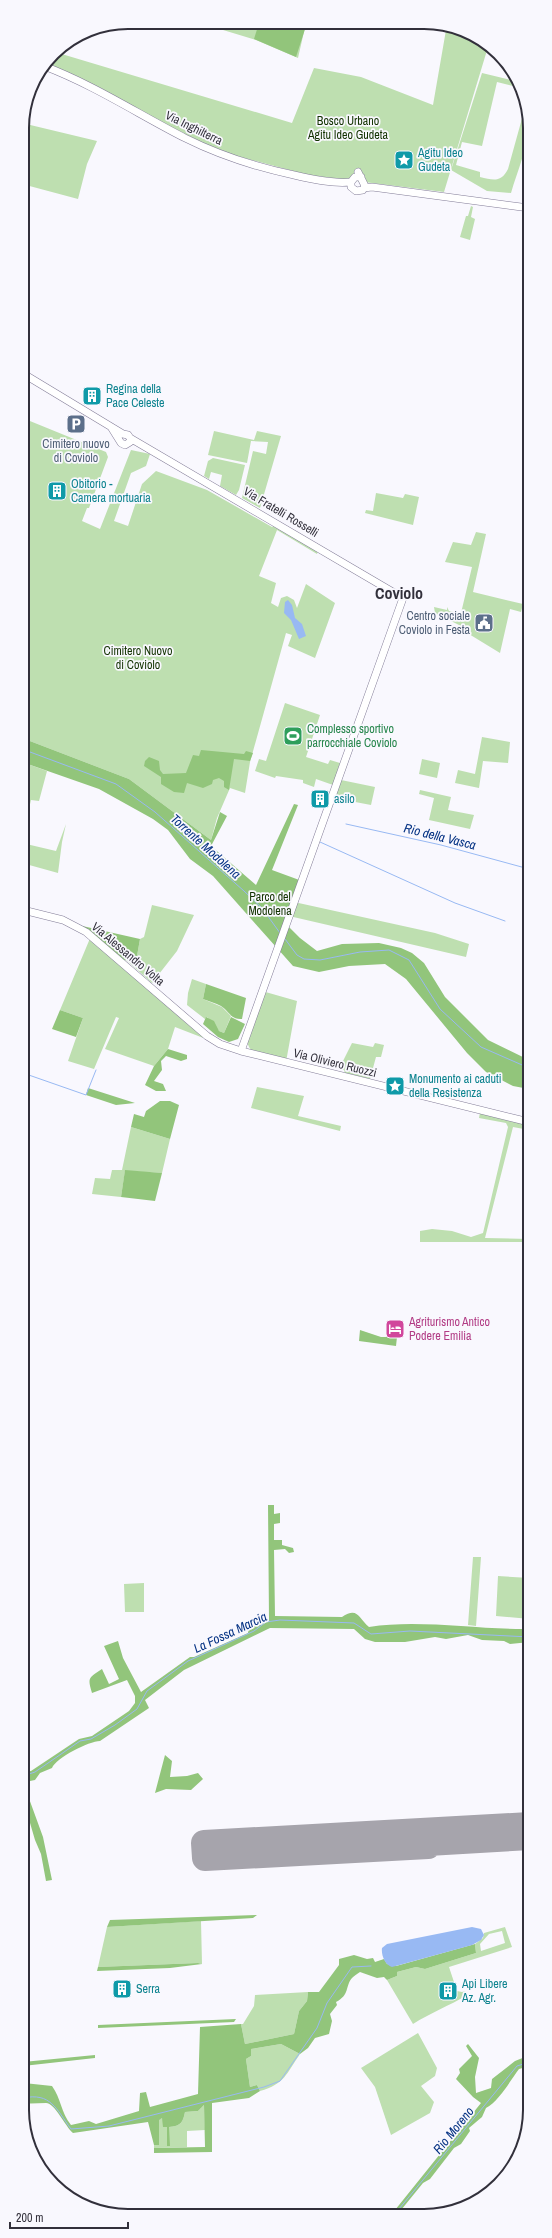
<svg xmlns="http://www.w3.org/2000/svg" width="552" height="2238" font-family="'Archivo Narrow',sans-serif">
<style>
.green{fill:#bedfb0;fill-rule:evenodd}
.forest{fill:#92c57b}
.water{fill:#98b9f3}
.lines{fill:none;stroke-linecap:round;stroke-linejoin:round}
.stream{stroke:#98b9f3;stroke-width:1}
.runway{stroke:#a6a4ac;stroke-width:26}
.secondary-casing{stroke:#827c97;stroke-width:8}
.primary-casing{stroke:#827c97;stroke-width:8}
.secondary{stroke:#fff;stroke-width:7}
.primary{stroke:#fff;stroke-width:7}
.labels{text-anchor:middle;stroke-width:3.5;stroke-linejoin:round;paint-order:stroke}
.park-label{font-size:12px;fill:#123200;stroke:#f9f8fe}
.street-label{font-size:12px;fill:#32303b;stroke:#f9f8fe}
.culture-label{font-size:12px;fill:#0d838f;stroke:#f9f8fe;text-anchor:start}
.service-label{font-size:12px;fill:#4e5e75;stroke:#f9f8fe}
.leisure-label{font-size:12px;fill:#27864d;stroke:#f9f8fe;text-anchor:start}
.hotel-label{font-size:12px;fill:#b23c85;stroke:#f9f8fe;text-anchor:start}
.water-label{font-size:13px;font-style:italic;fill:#063384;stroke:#f9f8fe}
.district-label{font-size:16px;font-weight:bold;fill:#32303b;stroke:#f9f8fe}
.rim{fill:none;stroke:#32303b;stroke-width:2}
</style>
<rect width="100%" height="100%" fill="#f9f8fe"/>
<path class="green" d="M200,23V22L306,23L298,58L256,40Z
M446,30L475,40L488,47L444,192L308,175L233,155L207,145L46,64L55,52L292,123L314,68L361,77L433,105Z
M482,73L519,82L521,88L497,82L482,146L462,142L456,165L480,172V177C493,180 501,183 508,169L526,104C535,133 519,165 511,193L487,191L451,170Z
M22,123L97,141L87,164L78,199L22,184Z
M471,206L473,207L471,217L475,219L470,240L460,237L466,216H468Z
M25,419L106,452L108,457L89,508H87L82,521L100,529L131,450L150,454L146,466L131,473L114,521L128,526L142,484L156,471L207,490L272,527L275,525L318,550L317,554L277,530L259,576L276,583L271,603L278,607L281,598L287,596L294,600L297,608L306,584L335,603L315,658L288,646L292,635L286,633L250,762L245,793L230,788L217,818L211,840L129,779L22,738V424Z
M214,431L254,440L257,431L281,436L260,508L242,498L253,451L266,454L268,442L251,441L247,463L208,455Z
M213,458L245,465L239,490L236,495L220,486L222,475L211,472L209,479L204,476L208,461Z
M376,493L403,498L405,494L419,497L413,525L365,513L366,510L373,511Z
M476,532L486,534L473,592L523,604L521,612L510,609L500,653L464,631L465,628L435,613L434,607L447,610V607L449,611L461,613L472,567L445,562L453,542L471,545Z
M285,703L320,715L306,757L328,764L330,760L340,763L333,785L316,779L314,787L303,783V780L276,776L275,778L255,771L259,759L266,761Z
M482,737L510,742L508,763L483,761L479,788L455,783L458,770L475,774Z
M422,759L440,763L437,778L419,774Z
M22,762L47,771L39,801L31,800L22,839Z
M341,780L375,787L371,805L334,798Z
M420,790L451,797L448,810L474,815L470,829L429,820L434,798L419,794Z
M66,824L62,842L58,873L22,863V843L56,851Z
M294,902L435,933L469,944L466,957L289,916Z
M152,905L194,915L177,951L152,983L126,960L137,956L140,939L144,937Z
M91,936L206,1039L175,1027L168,1049L154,1066L105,1049L119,1018L116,1017L94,1069L68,1061L83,1018L60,1010Z
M192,979L206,984L203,999L222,1007L231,1016L224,1033L219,1031L207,1017L205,1019L187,1005L188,993Z
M262,991L297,1001L286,1062L251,1050C239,1036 257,1007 262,991Z
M352,1043L373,1047L375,1043L384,1045L381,1057H376L370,1079L345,1073L344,1070L339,1069Z
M257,1087L304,1096L298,1116L341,1126L340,1131L251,1108Z
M480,1112L529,1124V1130L513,1127L485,1238L529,1239V1242H420V1231L432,1229L452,1231L471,1237L483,1233L508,1127L506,1123L479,1118Z
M131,1127L170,1139L162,1173L125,1171L121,1197L92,1194L95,1178L110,1179L112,1170H122Z
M473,1557H481L476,1626L468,1625Z
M498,1576L530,1578V1619L496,1616Z
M144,1583V1612H125L124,1584Z
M201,1921L202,1964L198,1963L98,1967L107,1927Z
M505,1927L512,1947L449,1967L457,1991L462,1992L465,1991L467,1995C449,2006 430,2013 413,2024L387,1980L397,1976V1972L416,1967L425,1969L476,1953L475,1944L483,1938L484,1933ZM502,1931L505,1943L481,1951L480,1944L489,1934Z
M308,1992L307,2001L299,2011L294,2034L245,2044L241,2024H243L254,2006L255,1995Z
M418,2033L437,2068L435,2076L421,2086L434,2102L430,2113L391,2135L375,2087L361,2068Z
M281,2044L300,2054C286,2074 285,2084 260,2091L257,2085L250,2087L246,2059L251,2056V2049Z
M204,2105L205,2130L187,2131V2147L154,2148V2145H159V2119L162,2118L167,2127V2146H169V2127C181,2126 183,2122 185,2112L198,2111Z"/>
<path class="forest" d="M259,23H307L296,57L254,39Z
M22,738L129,779L211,840L220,812L227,816L211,846L256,885L294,804L298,805L272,870L302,881L286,924L300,938L317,951L342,944L379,943L401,948L412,953L424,963L445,997L488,1040L529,1060V1089L513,1086L486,1072L467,1053L406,979L385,964L349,966L319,972L293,966L213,876L190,859L168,830L153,819L99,789L22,762Z
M201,750L244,754L246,751L253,753L250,761L234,759L229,790L224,787V781L219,778L213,780L212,784L203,788L187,783L184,793L174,792L161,784V777L144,766L145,761L149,757L159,761L160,770L163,774L186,773L193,755L199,756Z
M69,923L140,939L137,956L121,962Z
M206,984L246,998L242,1019C231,1020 229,1011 221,1006C216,1003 208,1001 203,999Z
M60,1010L83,1018L76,1037L52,1029Z
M206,1017L214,1021L219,1031L224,1033L231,1017L245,1024L238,1039L229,1042L218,1037L203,1024Z
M168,1049L187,1055V1059L181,1061L166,1056L161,1061L162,1070L154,1081L163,1084L166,1091H156L145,1085L154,1066Z
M88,1088L135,1103L116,1105L86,1095Z
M160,1101H170L179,1105L170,1139L131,1127L134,1114L144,1117L146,1111Z
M125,1170L162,1173L155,1201L121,1197Z
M360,1330L381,1337H397L396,1346L359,1341Z
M268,1505H274V1514L280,1513V1523L274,1524V1540H282V1545L293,1548L294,1552L289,1553L285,1549L274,1550L275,1616L342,1617C358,1606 359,1619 369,1627C420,1619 478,1630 530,1629V1642L510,1644L504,1641L482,1640L468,1635L446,1639L435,1637L405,1642H375L365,1639L354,1629L270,1628L184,1670L145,1700L149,1708L100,1741C89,1741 56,1758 52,1768L40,1773L35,1780L30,1781L23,1778V1772L31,1771L79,1739L92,1736L129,1711L135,1703V1696L127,1680L92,1693C87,1677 89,1678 102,1669L109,1684L119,1679L104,1646L118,1641L123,1658L141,1692L190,1657H194L248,1633C250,1621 258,1620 269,1619Z
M165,1755L172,1761L170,1777L187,1776L198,1773L203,1779L191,1790L166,1789L155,1793Z
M23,1782L43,1837L52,1880L46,1881L41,1854L35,1840L23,1799Z
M257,1915L253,1918L107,1927L110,1920Z
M475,1944L476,1953L425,1969L416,1967L397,1972V1976L387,1980L384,1977L377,1978L360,1972C357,1974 354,1976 352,1978C345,1986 350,1995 336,2002L337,2005L330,2014L332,2021L329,2034L315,2038L308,2048L300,2054L281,2044L251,2049V2056L246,2059L250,2087L257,2085L260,2091L249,2098L212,2103V2152L154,2153V2148L205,2147L204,2105L198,2111L185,2112C183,2122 181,2126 169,2127L170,2146H167V2127H163L162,2118L159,2120V2145H154L148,2122L73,2133C65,2126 55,2103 46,2103C38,2103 31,2104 23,2103V2078L24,2083L52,2086C61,2098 61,2113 71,2125L89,2121L96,2124L139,2111L140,2093L146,2092L150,2107L198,2094L200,2027L241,2024L245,2044L294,2034L299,2011L307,2001L308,1992H319L339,1965V1959L354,1955L367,1959L373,1958L375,1962L384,1959L387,1964L396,1966Z
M198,1963L202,1964L170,1968L97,1971L98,1967Z
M236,2019L234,2022L98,2028V2025Z
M468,2044L479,2058L475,2077L476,2093L491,2088L492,2079L515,2061L530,2055V2066L519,2069C510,2081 499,2101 486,2108L482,2117L469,2128L470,2131L461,2144L454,2148L430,2179L423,2183L397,2215H391L481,2103L473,2097L456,2079L460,2073L459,2069L472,2056L466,2046Z
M95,2055V2058L23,2066V2062Z"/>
<path class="water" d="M288,600L292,605L295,618L302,624L306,636L299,639L291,620L284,613L285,602Z
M472,1927L481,1929L484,1935L481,1940L472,1945L392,1967C385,1965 381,1955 382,1948L387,1944Z"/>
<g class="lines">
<path class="stream" d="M22,749L116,784L155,812L244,891L262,908L280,933
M346,824L441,845L529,869
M320,842L455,903L505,921
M285,939L297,955L304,959L320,960L360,952L389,950L409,960L440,1009L481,1047L529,1068
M23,1073L86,1095L96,1070
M23,1776L35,1772L80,1741L91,1739L115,1725L137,1709L147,1691L188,1661L254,1631L266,1622L280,1620L354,1623L371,1634L410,1631L530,1637
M23,2098C51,2092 56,2109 71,2129L109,2126L264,2087L280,2081L317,2028L327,2003L352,1967L371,1966
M394,2215L517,2066L530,2062"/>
<path class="runway" d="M530,1825L204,1843L205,1858L428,1846V1843L530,1837"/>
<g class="secondary-casing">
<path id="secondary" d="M22,373L123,434
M111,427L121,443L125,445L130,442
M123,434L128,435L130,438L403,598L241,1051
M23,910L63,920L86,932L207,1036L220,1044L241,1051L529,1122"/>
</g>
<g class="primary-casing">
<path id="primary" d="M44,66C94,85 138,114 185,138C219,155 256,167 294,175C311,179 333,184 351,182
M358,172L365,186L363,190L356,191L351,187V182L355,177H361
M364,188L372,187L529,208"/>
</g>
<use href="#secondary" class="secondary"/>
<use href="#primary" class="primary"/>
</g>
<defs>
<g id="sight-square" transform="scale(1)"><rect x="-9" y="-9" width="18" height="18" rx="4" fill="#0f9aa8" stroke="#f9f8fe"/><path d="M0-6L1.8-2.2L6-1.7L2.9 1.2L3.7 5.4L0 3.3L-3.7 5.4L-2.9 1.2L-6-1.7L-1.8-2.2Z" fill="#fff"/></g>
<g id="building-square" transform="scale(1)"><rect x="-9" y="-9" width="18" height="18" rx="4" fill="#0f9aa8" stroke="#f9f8fe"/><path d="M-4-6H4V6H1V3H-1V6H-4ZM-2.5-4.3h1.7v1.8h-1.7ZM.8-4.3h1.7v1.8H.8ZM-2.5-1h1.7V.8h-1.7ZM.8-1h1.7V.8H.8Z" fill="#fff"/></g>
<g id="parking-square" transform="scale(1)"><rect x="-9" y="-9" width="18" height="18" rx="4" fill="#5c6f8a" stroke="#f9f8fe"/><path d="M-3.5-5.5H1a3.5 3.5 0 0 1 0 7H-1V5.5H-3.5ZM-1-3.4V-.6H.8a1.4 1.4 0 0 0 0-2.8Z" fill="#fff"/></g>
<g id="civic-square" transform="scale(1)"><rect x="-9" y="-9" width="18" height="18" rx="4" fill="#5c6f8a" stroke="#f9f8fe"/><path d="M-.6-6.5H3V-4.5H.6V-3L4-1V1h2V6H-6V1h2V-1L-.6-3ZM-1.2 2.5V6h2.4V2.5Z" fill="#fff"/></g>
<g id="stadium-square" transform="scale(1)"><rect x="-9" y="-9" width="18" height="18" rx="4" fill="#2e9e5b" stroke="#f9f8fe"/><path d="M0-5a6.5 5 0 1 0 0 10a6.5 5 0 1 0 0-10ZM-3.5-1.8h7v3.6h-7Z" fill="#fff"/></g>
<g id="hotel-square" transform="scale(1)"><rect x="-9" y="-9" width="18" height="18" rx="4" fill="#d1479c" stroke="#f9f8fe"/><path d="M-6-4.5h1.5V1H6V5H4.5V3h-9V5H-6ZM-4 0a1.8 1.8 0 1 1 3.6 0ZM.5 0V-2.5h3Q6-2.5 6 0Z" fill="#fff"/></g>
</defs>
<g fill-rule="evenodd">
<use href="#sight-square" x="404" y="160"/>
<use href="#building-square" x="92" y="396"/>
<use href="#parking-square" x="76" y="424"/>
<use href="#building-square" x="57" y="491"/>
<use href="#civic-square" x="484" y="623"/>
<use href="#stadium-square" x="293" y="736"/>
<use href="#building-square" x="320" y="799"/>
<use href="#sight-square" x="395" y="1086"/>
<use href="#hotel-square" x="395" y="1329"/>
<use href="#building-square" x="122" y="1989"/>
<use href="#building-square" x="448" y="1991"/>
</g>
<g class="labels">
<g class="park-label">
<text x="348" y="125">Bosco Urbano<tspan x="348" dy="14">Agitu Ideo Gudeta</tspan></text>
<text x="138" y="655">Cimitero Nuovo<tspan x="138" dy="14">di Coviolo</tspan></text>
<text x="270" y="901">Parco del<tspan x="270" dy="14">Modolena</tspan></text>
</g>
<g class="street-label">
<text transform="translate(194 128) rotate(26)" y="4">Via Inghilterra</text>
<text transform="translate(281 512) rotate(31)" y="4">Via Fratelli Rosselli</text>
<text transform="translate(128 954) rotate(40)" y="4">Via Alessandro Volta</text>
<text transform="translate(335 1063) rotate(14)" y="4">Via Oliviero Ruozzi</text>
</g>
<g class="culture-label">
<text x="418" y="157">Agitu Ideo<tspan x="418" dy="14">Gudeta</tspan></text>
<text x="106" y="393">Regina della<tspan x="106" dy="14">Pace Celeste</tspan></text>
<text x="71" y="488">Obitorio -<tspan x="71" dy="14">Camera mortuaria</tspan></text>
<text x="334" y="803">asilo</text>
<text x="409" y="1083">Monumento ai caduti<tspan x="409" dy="14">della Resistenza</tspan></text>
<text x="462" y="1988">Api Libere<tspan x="462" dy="14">Az. Agr.</tspan></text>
<text x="136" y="1993">Serra</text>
</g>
<g class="service-label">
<text x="76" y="448">Cimitero nuovo<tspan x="76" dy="14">di Coviolo</tspan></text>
<text x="470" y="620" text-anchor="end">Centro sociale<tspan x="470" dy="14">Coviolo in Festa</tspan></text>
</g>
<g class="leisure-label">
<text x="307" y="733">Complesso sportivo<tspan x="307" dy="14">parrocchiale Coviolo</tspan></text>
</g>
<g class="hotel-label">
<text x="409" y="1326">Agriturismo Antico<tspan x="409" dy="14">Podere Emilia</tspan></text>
</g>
<g class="water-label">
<text transform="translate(440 836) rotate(14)" y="5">Rio della Vasca</text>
<text transform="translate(206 846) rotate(42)" y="5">Torrente Modolena</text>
<text transform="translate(230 1632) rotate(-25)" y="5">La Fossa Marcia</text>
<text transform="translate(453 2130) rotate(-51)" y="5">Rio Moreno</text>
</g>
<g class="district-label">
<text x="399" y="599">Coviolo</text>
</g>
</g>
<path d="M0 0H552V2238H0ZM128 29H424A99 99 0 0 1 523 128V2110A99 99 0 0 1 424 2209H128A99 99 0 0 1 29 2110V128A99 99 0 0 1 128 29Z" fill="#f9f8fe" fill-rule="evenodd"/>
<path class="rim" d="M128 29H424A99 99 0 0 1 523 128V2110A99 99 0 0 1 424 2209H128A99 99 0 0 1 29 2110V128A99 99 0 0 1 128 29Z"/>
<path d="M10 2222v6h118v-6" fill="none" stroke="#32303b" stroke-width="2"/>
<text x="16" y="2222" font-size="12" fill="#32303b" stroke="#f9f8fe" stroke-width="3" paint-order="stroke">200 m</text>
</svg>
